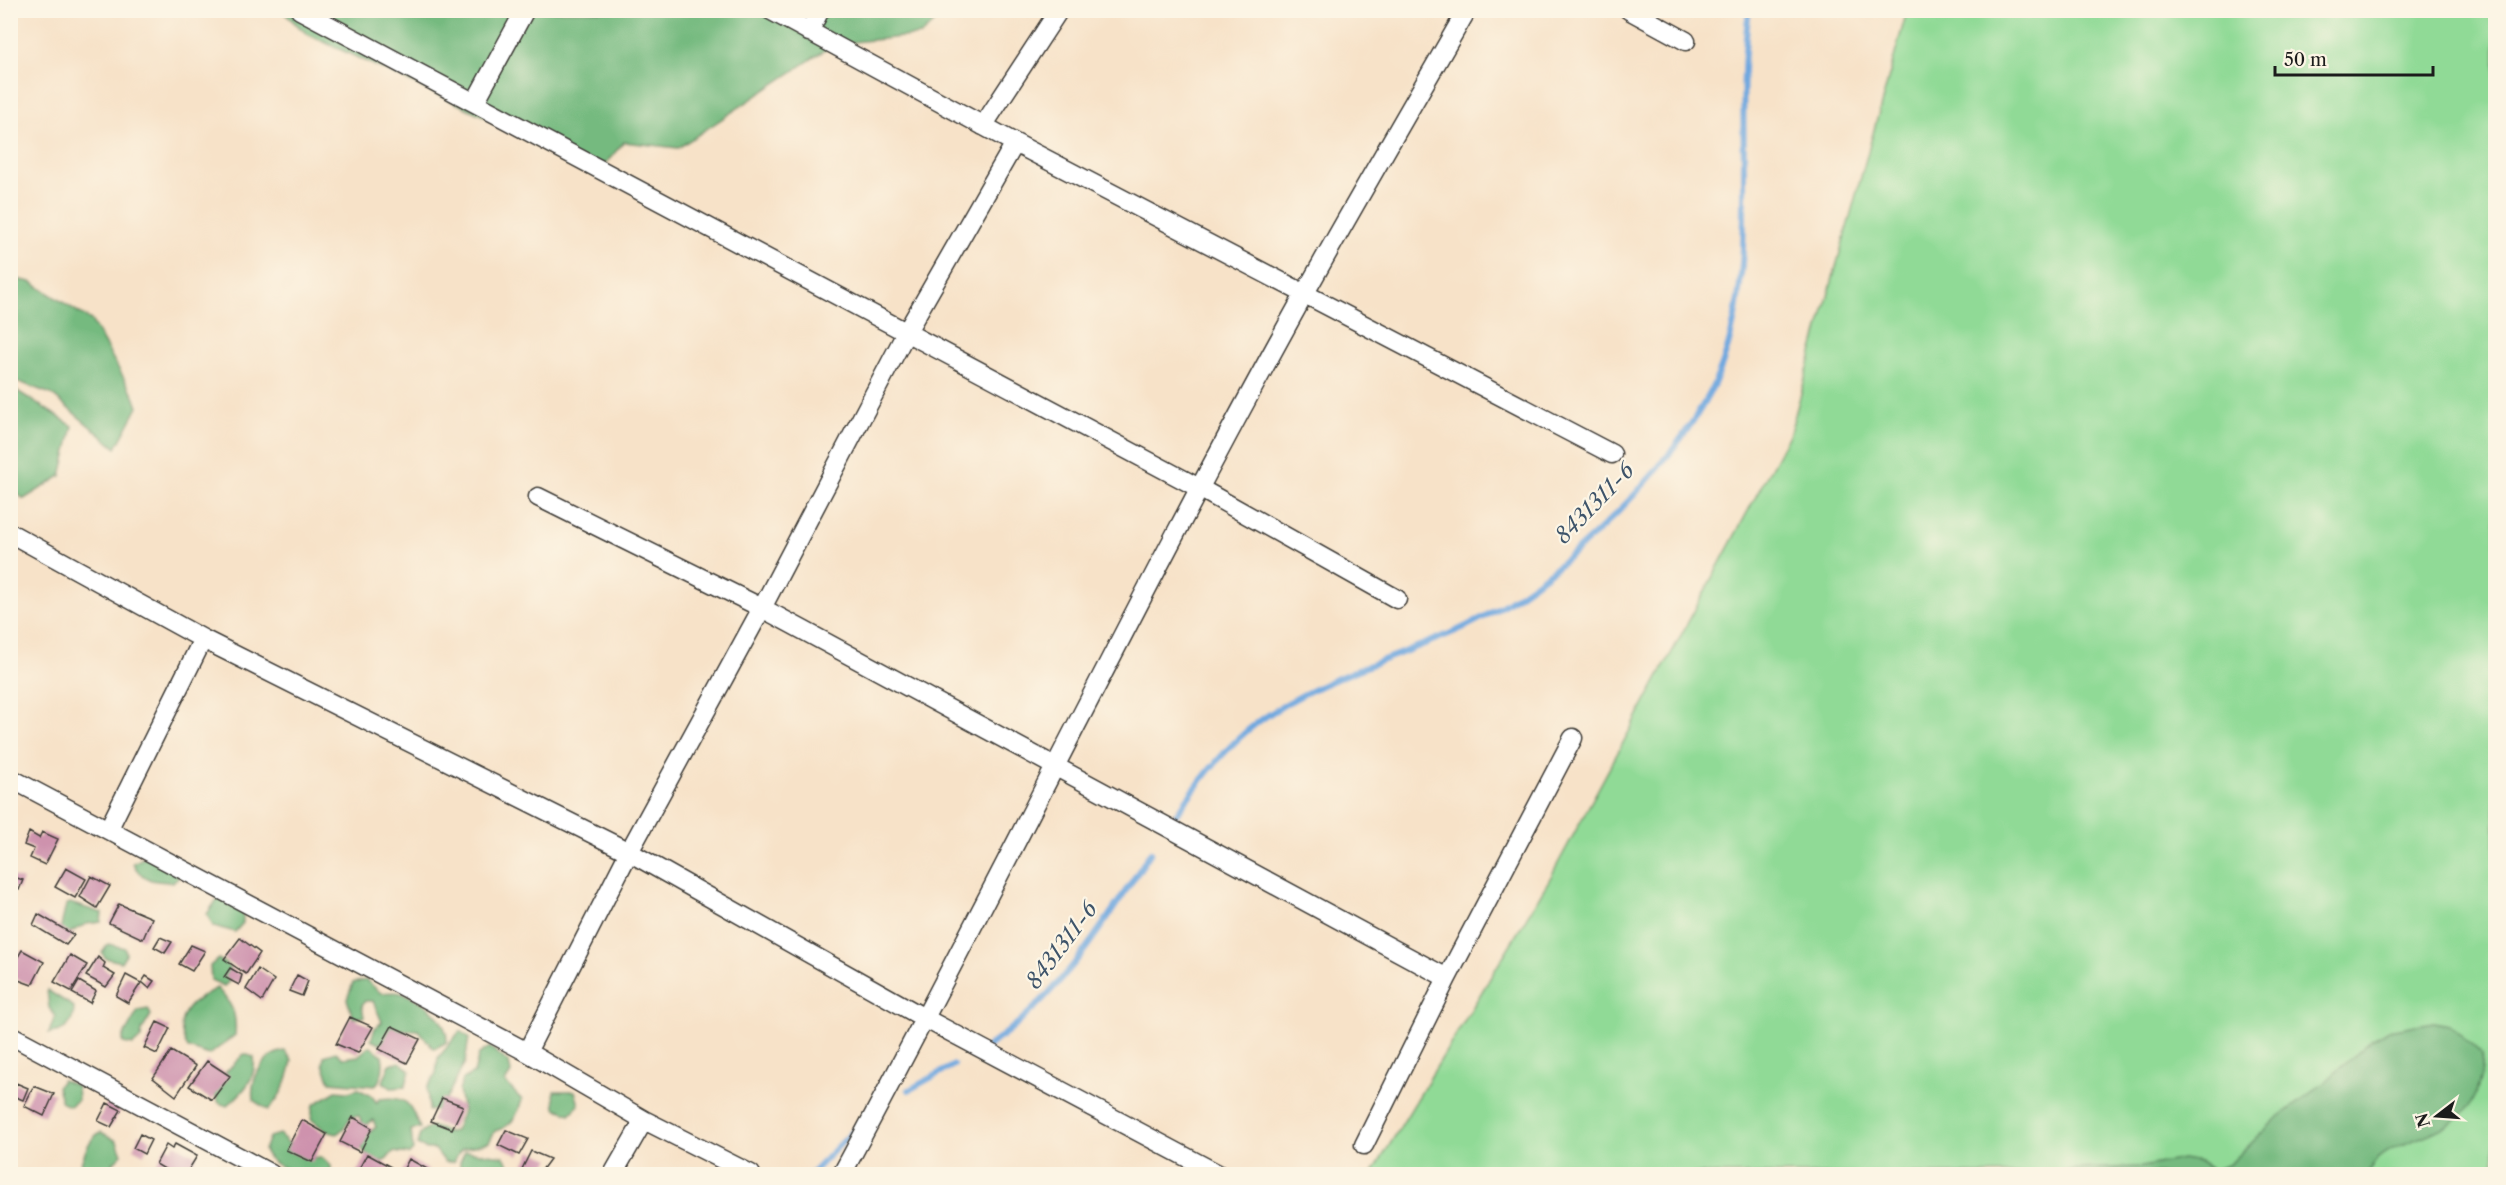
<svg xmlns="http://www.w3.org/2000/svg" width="2506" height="1185" font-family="'Libre Caslon Text',serif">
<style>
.green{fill:#90da96;stroke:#567b59;stroke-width:1.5}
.forest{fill:#74ba7f;stroke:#486b4e;stroke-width:1.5}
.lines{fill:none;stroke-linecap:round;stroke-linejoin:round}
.stream{stroke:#70a8df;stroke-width:6}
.building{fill:#ce92ad}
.street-casing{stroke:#3d3a36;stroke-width:21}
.street{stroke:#fff;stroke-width:18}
.labels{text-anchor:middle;stroke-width:4.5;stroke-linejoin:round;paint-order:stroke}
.water-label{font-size:22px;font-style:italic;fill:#3e546a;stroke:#fcf5e5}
</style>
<rect width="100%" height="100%" fill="#fcf5e5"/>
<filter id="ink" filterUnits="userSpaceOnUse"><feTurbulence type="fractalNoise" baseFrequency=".0167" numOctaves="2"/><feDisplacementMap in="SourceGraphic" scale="12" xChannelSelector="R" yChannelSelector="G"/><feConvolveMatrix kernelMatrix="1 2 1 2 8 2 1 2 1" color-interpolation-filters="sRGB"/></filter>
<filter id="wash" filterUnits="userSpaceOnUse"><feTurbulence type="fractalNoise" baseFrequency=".008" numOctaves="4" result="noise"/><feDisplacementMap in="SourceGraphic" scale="24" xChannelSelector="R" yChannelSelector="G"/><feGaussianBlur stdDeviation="1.35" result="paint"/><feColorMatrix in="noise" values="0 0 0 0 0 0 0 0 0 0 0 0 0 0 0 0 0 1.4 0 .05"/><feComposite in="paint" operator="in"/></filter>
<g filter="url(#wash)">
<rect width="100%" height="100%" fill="#f7e2c8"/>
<path class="green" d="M1907,11H2495V1174H1372L1548,882L1790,433Z"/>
<path class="forest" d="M282,11H946L921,35L834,44L678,148L624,142L600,170L307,34Z
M11,278L31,282L91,320L134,396L138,407L116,448L51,394L11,379Z
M11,387L73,426L61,476L24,499L11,489Z
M157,851L179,877L173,882C155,882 141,881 133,863Z
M220,895L243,911V923L235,932L213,926L207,914Z
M70,903L102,913L101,922L86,924L66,935L60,931L66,905Z
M108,944L125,948L126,954L121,962L105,958L102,953Z
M218,959C226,963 233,968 232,979L224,986L211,980L210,966Z
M366,980L381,993C387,993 395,991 401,993C423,999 448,1019 447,1042L434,1049L418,1030H396L388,1040L379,1044L371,1040L375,1028L382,1022L373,1001H365L362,1005L364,1017L353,1018L347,999L353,983Z
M217,988C232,1004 237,1013 235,1035L209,1055L188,1048C170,1016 191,1001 217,988Z
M47,990L74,1007C74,1024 66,1032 49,1033L55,1016L49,1008Z
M148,1009L151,1015L142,1030L141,1038L133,1045L123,1043V1037L138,1011Z
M2433,1022L2450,1025L2483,1055C2481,1107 2460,1123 2414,1140C2394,1148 2377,1154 2367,1174H2054L2072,1169L2142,1167L2182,1159L2200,1162L2213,1170L2230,1164L2276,1119L2325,1082L2373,1039L2388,1030Z
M460,1031L469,1037L465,1062L441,1109L429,1111L427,1088L436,1074L438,1058Z
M370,1046L382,1055C384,1066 383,1078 375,1086L330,1082L323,1064L324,1056L336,1052L343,1058L358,1056Z
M490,1047L509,1063L511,1073L505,1082L522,1100C517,1116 513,1126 495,1131L489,1142L462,1149L453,1162H445L435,1149H426L417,1145L420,1134L431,1126L448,1132L455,1131L463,1111L459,1091L463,1079L474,1073L479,1054Z
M285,1051L292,1060C289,1078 281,1097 268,1110L253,1100C250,1079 263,1054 285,1051Z
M244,1054L254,1057C257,1079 243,1092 227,1106L219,1103L213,1091L220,1078Z
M400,1062L410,1071L405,1087L391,1088L383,1082L390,1064Z
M62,1080L77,1086L78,1100L70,1106L62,1103L57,1087Z
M358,1089L372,1096L377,1103L379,1099C409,1095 409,1104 420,1128L411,1130L413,1150L409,1154L393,1152L386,1160L376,1163L369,1160L360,1145L365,1136L376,1127L373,1120L364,1126L359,1116L351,1117L344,1128L337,1134L326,1131L311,1119L313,1105L336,1091L348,1092Z
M554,1091H575L579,1105L570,1114L555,1108Z
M101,1132L117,1141L122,1154L113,1163L115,1174H77C83,1161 86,1139 101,1132Z
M279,1134L296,1150L308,1157L323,1158L331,1166V1174C310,1174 273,1173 264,1150L269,1137Z
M465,1151L503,1156L509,1164L510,1174H466L460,1170V1162Z"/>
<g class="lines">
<path class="stream" d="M1168,826C1194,789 1221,750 1258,722C1317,679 1391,660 1458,630C1552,588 1694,456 1725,356C1760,247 1733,123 1749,10
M987,1047C1060,997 1104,924 1151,852
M909,1090L954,1065
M811,1174L863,1121"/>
</g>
<g id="blocks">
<path class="building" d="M29,832L39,838L42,832L58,839L45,865L30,858L34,849L24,845Z
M66,868L86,879L75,898L55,887Z
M11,876L23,880L19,890L10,886Z
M91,876L110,886L97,908L80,897Z
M119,904L152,918L143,939L109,923Z
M38,914L74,935L66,945L33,925Z
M160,937L172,942L165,953L154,947Z
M240,938L260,953L246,974L224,959Z
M191,945L205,951L192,971L179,964Z
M22,950L44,962L32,985L10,977V970Z
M70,955L87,965L71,991L54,982Z
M98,957L105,963L103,968L115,975L106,987L86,976Z
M230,968L242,975L239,985L224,977Z
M258,969L274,980L262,1001L246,989Z
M126,975L141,983L128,1003L116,996Z
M297,975L308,981L302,996L289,991Z
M146,976L154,981L149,988L142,982Z
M79,981L96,991L90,1003L72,993Z
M350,1017L373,1027L358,1053L336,1044Z
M157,1022L170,1028L157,1054L144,1048Z
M392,1026L420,1039L407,1063L379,1049Z
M171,1051L196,1066L176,1096L153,1078Z
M207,1061L230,1076L212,1100L189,1086Z
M16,1083L28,1088L23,1100L11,1095Z
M34,1086L54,1094L44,1116L24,1106Z
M442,1098L463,1106L452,1129L431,1121Z
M107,1103L121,1110L111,1127L98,1121Z
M353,1117L372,1128L360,1152L340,1142Z
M302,1120L327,1134L312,1162L286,1150Z
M506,1130L528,1139L519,1155L498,1145Z
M140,1134L151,1140L144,1154L133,1148Z
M175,1144L197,1156L186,1174H173L156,1164L166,1145L172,1149Z
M531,1151L550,1159L539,1174L522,1169Z
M367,1154L391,1167L387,1174H356Z
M409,1159L429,1170L426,1174H401Z
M440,1170L451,1172L449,1174H438Z"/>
</g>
</g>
<g filter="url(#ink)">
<use href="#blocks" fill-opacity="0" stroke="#3d3a36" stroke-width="1.5"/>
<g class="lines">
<g class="street-casing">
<path id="street" d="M300,10L1201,489L1397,599
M770,10L1015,143L1612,454
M1629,10L1686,41
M809,32L820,10
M475,102L525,10
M983,126L1059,10
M538,497L762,608L1447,978
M10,533L203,639L629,852L926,1019L1218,1174
M10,778L527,1052L644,1120L613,1174
M108,830L203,639
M10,1035L271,1174
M527,1052L629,852L762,608L906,333L1015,143
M644,1120L751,1174
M1364,1145L1447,978L1573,738
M842,1174C1000,882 1144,583 1305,293C1358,198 1413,104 1467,10"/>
</g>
<use href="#street" class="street"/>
</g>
</g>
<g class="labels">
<g class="water-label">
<text transform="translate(1594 503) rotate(-46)" y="8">8431311-6</text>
<text transform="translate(1061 945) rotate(-53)" y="8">8431311-6</text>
</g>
</g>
<rect width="2506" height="1185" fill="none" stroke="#fcf5e5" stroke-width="36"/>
<g transform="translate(2437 1116) rotate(253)" stroke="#fcf5e5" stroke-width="4.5" paint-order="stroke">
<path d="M0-4.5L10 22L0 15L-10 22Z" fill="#1c1c1c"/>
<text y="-9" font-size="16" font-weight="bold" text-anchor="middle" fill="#1c1c1c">N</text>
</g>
<path d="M2275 66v9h158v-9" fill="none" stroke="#1c1c1c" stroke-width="3"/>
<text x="2284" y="66" font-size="18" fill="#1c1c1c" stroke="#fcf5e5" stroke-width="4.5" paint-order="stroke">50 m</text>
</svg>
